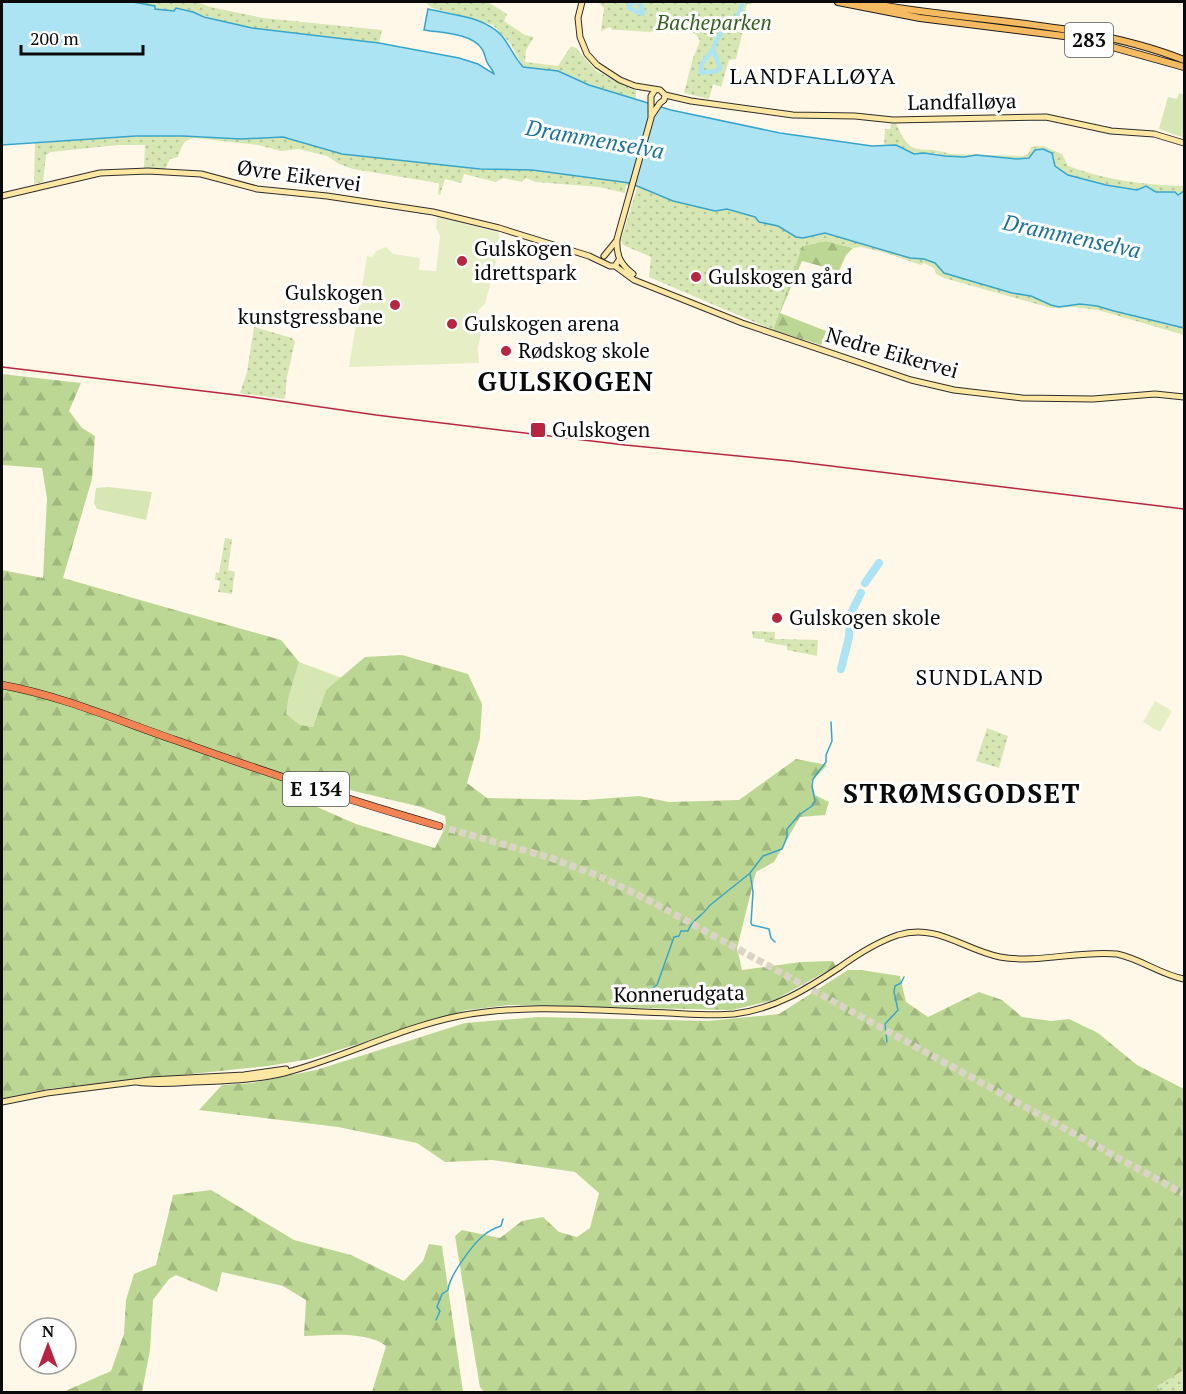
<svg xmlns="http://www.w3.org/2000/svg" width="1186" height="1394" font-family="'PT Serif',serif">
<style>
.grass{fill:#d6e7b3}
.forest{fill:url(#forest-firs);fill-rule:evenodd}
.park{fill:url(#park-dots)}
.pitch{fill:#e6eec5}
.water{fill:#ade4f4;stroke:#36a5ca;stroke-width:1.5}
.lines{fill:none;stroke-linecap:round;stroke-linejoin:round}
.stream{stroke:#36a5ca;stroke-width:1.5}
.canal{stroke:#ade4f4;stroke-width:4.5}
.river{stroke:#ade4f4;stroke-width:8}
.highway-tunnel{stroke:#dad3c6;stroke-width:7;stroke-dasharray:7 3.5;stroke-linecap:butt}
.secondary-casing{stroke:#2c2c2c;stroke-width:7}
.primary-casing{stroke:#1b1b1b;stroke-width:8}
.highway-casing{stroke:#1b1b1b;stroke-width:8}
.secondary{stroke:#fee6a3;stroke-width:5}
.primary{stroke:#f6bb60;stroke-width:6}
.highway{stroke:#f28352;stroke-width:7}
.rail{stroke:#b62642;stroke-width:1.5}
.poi-dot{fill:#b62642;stroke:#fff;stroke-width:2}
.labels{text-anchor:middle;stroke-width:6;stroke-linejoin:round;paint-order:stroke}
.shield{fill:#fff;stroke:#545454;stroke-width:1.5}
.shield-label{font-size:20px;font-weight:bold;fill:#0a0a0a}
.park-label{font-size:21px;font-style:italic;fill:#345f1d;stroke:#fff}
.street-label{font-size:21px;fill:#0a0a0a;stroke:#fff}
.poi-label{font-size:21px;fill:#0a0a0a;stroke:#fff;text-anchor:start}
.neighbourhood-label{font-size:22px;letter-spacing:1.5px;fill:#0a0a0a;stroke:#fff}
.water-label{font-size:22px;font-style:italic;fill:#177397;stroke:#fff}
.district-label{font-size:27px;font-weight:bold;letter-spacing:1.5px;fill:#0a0a0a;stroke:#fff}
</style>
<defs>
<pattern id="forest-firs" width="22" height="20" patternUnits="userSpaceOnUse" patternTransform="scale(1.5)"><rect width="22" height="20" fill="#bcd793"/><path d="M5 1l3.5 6h-7zM16 11l3.5 6h-7z" fill="#a0b77d"/></pattern>
<pattern id="park-dots" width="8" height="8" patternUnits="userSpaceOnUse" patternTransform="scale(1.5)"><rect width="8" height="8" fill="#d6e7b3"/><path d="M2 2h.1M6 6h.1" fill="none" stroke="#b6c599" stroke-width="1.8" stroke-linecap="round"/></pattern>
</defs>
<rect width="100%" height="100%" fill="#fff7e7"/>
<path class="grass" d="M1179,93L1184,95V138L1159,129L1168,97L1177,99Z
M108,487L152,492L146,520L97,509L94,503L96,488Z
M299,662L342,678L326,690L313,727L299,725L286,714L289,696Z"/>
<path class="forest" d="M826,241L853,248L846,255L839,271L802,261L780,313L826,331L821,345L773,330L802,246Z
M2,374L81,383L69,411L82,428L95,436L92,479L63,578L281,640L299,662L289,696L286,714L300,725L313,727L326,690L365,657L402,655L468,674L482,704L480,738L467,783L487,798L585,800L639,796L669,802L739,800L796,759L827,765L811,782L815,795L829,802L825,815L800,817L774,862L756,872L737,948L742,970L801,962L833,961L836,966L775,1000L732,1010L509,1005L467,1010L310,1059L268,1066L47,1089L2,1099V570L43,578L47,498L42,468L2,465ZM290,772L312,781L421,807L445,816L446,826L435,848L356,824L285,793Z
M848,970H861L900,976L906,1002L928,1017L979,992L1002,1000L1022,1017L1051,1021L1069,1019L1098,1033L1137,1065L1184,1089V1370L1158,1386L1161,1392H484L480,1387L475,1358L455,1236L462,1230L500,1238L522,1221L543,1217L559,1232L577,1237L590,1228L599,1193L575,1172L492,1160L445,1162L417,1143L338,1127L199,1110L222,1085L252,1083L316,1070L465,1023L538,1017L708,1021L779,1014Z
M211,1190L294,1240L351,1255L404,1281L423,1261L429,1244L442,1246L463,1392H372L386,1346C367,1331 328,1335 304,1336L306,1300L283,1286L222,1272L217,1292L176,1275L169,1279L153,1300L150,1350L142,1392H63L111,1371L124,1334L126,1300L134,1274L156,1265L173,1195Z"/>
<path class="park" d="M133,2H197L210,7L263,18L382,30L379,43C337,38 295,34 253,28C227,24 202,14 176,8L174,11L155,9V6Z
M427,2H488L507,14L504,21L525,35L534,37L526,50L525,62L558,66L571,46L576,48L596,71L636,91V99L589,85L558,71L523,67L510,43L493,25L432,8L426,3Z
M598,2H752L751,5L747,4L744,16L736,26L743,31L736,59L729,60L721,87L713,84L709,99L684,93L693,58L700,41C695,29 681,28 674,19L671,20L673,23L670,29C651,35 632,29 612,30L610,27L601,31L604,8Z
M896,123C912,161 917,143 950,154L1023,156L1029,153L1031,147L1043,146L1062,154L1068,166C1105,180 1145,185 1184,186V191L1177,194L1175,191L1157,192L1146,186L1137,189L1106,185L1068,175L1055,166L1052,153L1017,159L945,156L936,153L913,154L884,145L885,129H890L891,124Z
M136,136H183L241,139L283,137L342,154L480,169L532,170L630,183L638,184L656,195L715,211L727,209L755,218L759,223L778,226L803,236L825,233L910,258L924,259L935,263L944,273L1012,293L1031,296L1052,305L1059,307L1080,304L1097,306L1114,311L1180,327L1184,328V335L1098,310L1074,307L1051,308L944,278L936,274L934,268L924,263L921,265L883,252L861,247L853,248L826,241L802,246L773,330L649,277L651,257L623,245L621,240L637,188L630,185L626,186L625,193L599,187L536,182L526,178L522,182L503,178L496,182L464,174L461,183L445,179L440,195L438,194L439,184L438,183L353,169L339,164L327,156L299,149L281,151L258,145L195,138C183,139 181,148 178,157L170,159L165,169H144L145,145H118L51,152L46,155L43,182L34,184L35,143Z
M254,327L292,338L295,341L287,377L285,399L240,393L247,372Z
M225,538L232,539L228,570L235,572L232,594L218,592L220,581L215,580L216,572L219,573Z
M752,631L775,632V639L818,640L817,656L787,650V646L765,642L764,639L753,638Z
M987,728L1008,736L999,768L976,761Z
M1184,1370V1392H1161L1157,1386Z"/>
<path class="pitch" d="M437,216L499,233V250L485,304L479,309L477,314L483,323L478,348L479,363L349,367L367,256L372,257L376,251L386,247L393,254L420,258L419,270L436,271L440,236L436,228Z
M1155,701L1172,711L1160,732L1143,722Z"/>
<path class="water" d="M2,2H133L155,6V9L174,11L176,8L193,12L204,17L252,28L379,43L459,58L478,64L494,74C493,69 489,67 487,62C485,58 485,53 482,49C472,33 441,33 424,30L428,9C452,15 484,16 502,36C510,46 514,57 523,67L558,71L589,85L671,110L780,133L872,146L896,145L914,154L924,153L945,156L964,157L976,155L1017,159L1029,158L1035,150L1043,149L1052,153L1055,166L1068,175L1106,185L1137,190L1146,186L1156,192H1175L1178,195L1184,191V328L1114,311L1097,306L1080,304L1059,307L1051,305L1031,296L1012,293L944,273L935,263L924,259L910,258L825,233L803,238L796,237L778,226L759,222L755,217L727,209L715,211L673,201L630,183L532,170L480,169L342,154L283,137L241,139L183,136H136L2,145Z"/>
<g class="lines">
<path class="stream" d="M775,942L771,938L769,929L752,925L751,923L753,892L750,873L763,856L782,849L787,837V829L799,815L812,806L815,801L812,786L813,779L826,762V755L832,741L831,722
M648,991L657,985L674,937L679,936L681,931H688C691,920 704,915 709,906L749,874
M887,1042L885,1024L898,1010L894,992L895,986L901,983L904,977
M436,1320L440,1311L437,1307L442,1294L448,1290C449,1276 473,1244 484,1235C489,1231 495,1228 501,1226L503,1219"/>
<path class="canal" d="M634,2L629,5V8L642,14L643,11L639,2
M713,49L720,68L717,71L701,73C699,62 708,58 713,49C715,45 716,40 719,36C727,24 742,17 742,2"/>
<path class="river" d="M865,583L879,563
M841,669L849,637L850,615L861,593"/>
<path class="highway-tunnel" d="M439,826L551,858L601,877L654,903L1184,1194"/>
<g class="secondary-casing">
<path id="secondary" d="M582,2L578,18L580,37L587,54L597,65L620,80L635,86L660,90L665,95L691,101L793,115L855,116L893,120L1046,117L1111,131L1154,134L1184,143
M652,115L660,103L664,100L665,95
M2,196L100,173L148,171L201,174L257,189L327,196L433,212L499,228L589,256L610,266H615L619,260
M604,256L617,240
M615,266L634,280L742,323L911,380L954,390L1022,398L1093,399L1155,394L1184,397
M633,274C620,264 616,255 617,239L651,118V96L655,90
M137,1082C155,1085 175,1083 193,1082C223,1081 255,1080 284,1073C343,1058 399,1028 459,1016C527,1003 599,1011 668,1013C690,1014 712,1016 734,1014C775,1009 807,989 840,967C858,954 877,942 898,935C937,923 964,950 1000,957C1039,964 1079,950 1117,954C1141,959 1161,975 1184,979
M2,1102L47,1093L150,1080L244,1075L286,1069"/>
</g>
<g class="primary-casing">
<path id="primary" d="M838,2L920,18L1080,38L1184,67
M863,2C970,23 1082,20 1184,60"/>
</g>
<g class="highway-casing">
<path id="highway" d="M2,685C62,696 117,720 175,740C262,771 350,801 439,826"/>
</g>
<use href="#secondary" class="secondary"/>
<use href="#primary" class="primary"/>
<use href="#highway" class="highway"/>
<path class="rail" d="M2,367L245,396L376,415L625,445L790,461L1184,509"/>
</g>
<g class="poi-dot">
<circle cx="462" cy="261" r="6"/>
<circle cx="696" cy="277" r="6"/>
<circle cx="395" cy="305" r="6"/>
<circle cx="452" cy="324" r="6"/>
<circle cx="506" cy="351" r="6"/>
<rect x="530" y="422" width="16" height="16" rx="3"/>
<circle cx="777" cy="618" r="6"/>
</g>
<g class="labels">
<g class="shield">
<rect x="1065" y="23" width="48" height="34" rx="4.5"/>
<rect x="283" y="772" width="66" height="34" rx="4.5"/>
</g>
<g class="shield-label">
<text x="1089" y="47">283</text>
<text x="316" y="796">E 134</text>
</g>
<g class="park-label">
<text x="714" y="30">Bacheparken</text>
</g>
<g class="street-label">
<text transform="translate(962 102) rotate(-1)" y="7">Landfalløya</text>
<text transform="translate(299 176) rotate(8)" y="7">Øvre Eikervei</text>
<text transform="translate(892 353) rotate(16)" y="7">Nedre Eikervei</text>
<text transform="translate(679 994) rotate(-1)" y="7">Konnerudgata</text>
</g>
<g class="poi-label">
<text x="474" y="256">Gulskogen<tspan x="474" dy="24">idrettspark</tspan></text>
<text x="708" y="284">Gulskogen gård</text>
<text x="383" y="300" text-anchor="end">Gulskogen<tspan x="383" dy="24">kunstgressbane</tspan></text>
<text x="464" y="331">Gulskogen arena</text>
<text x="518" y="358">Rødskog skole</text>
<text x="552" y="437">Gulskogen</text>
<text x="789" y="625">Gulskogen skole</text>
</g>
<g class="neighbourhood-label">
<text x="813" y="84">LANDFALLØYA</text>
<text x="980" y="685">SUNDLAND</text>
</g>
<g class="water-label">
<text transform="translate(595 139) rotate(10)" y="8">Drammenselva</text>
<text transform="translate(1072 236) rotate(12)" y="8">Drammenselva</text>
</g>
<g class="district-label">
<text x="566" y="391">GULSKOGEN</text>
<text x="962" y="803">STRØMSGODSET</text>
</g>
</g>
<rect width="1186" height="1394" fill="none" stroke="#0a0a0a" stroke-width="6"/>
<g transform="translate(48 1346)"><circle r="28" fill="#ffffff" stroke="#9d9d9d" stroke-width="1.5"/>
<path d="M0-4.5L10 22L0 15L-10 22Z" fill="#b62642"/>
<text y="-9" font-size="16" font-weight="bold" text-anchor="middle" fill="#0a0a0a">N</text>
</g>
<path d="M21 45v9h122v-9" fill="none" stroke="#0a0a0a" stroke-width="3"/>
<text x="30" y="45" font-size="18" fill="#0a0a0a" stroke="#ffffff" stroke-width="4.5" paint-order="stroke">200 m</text>
</svg>
